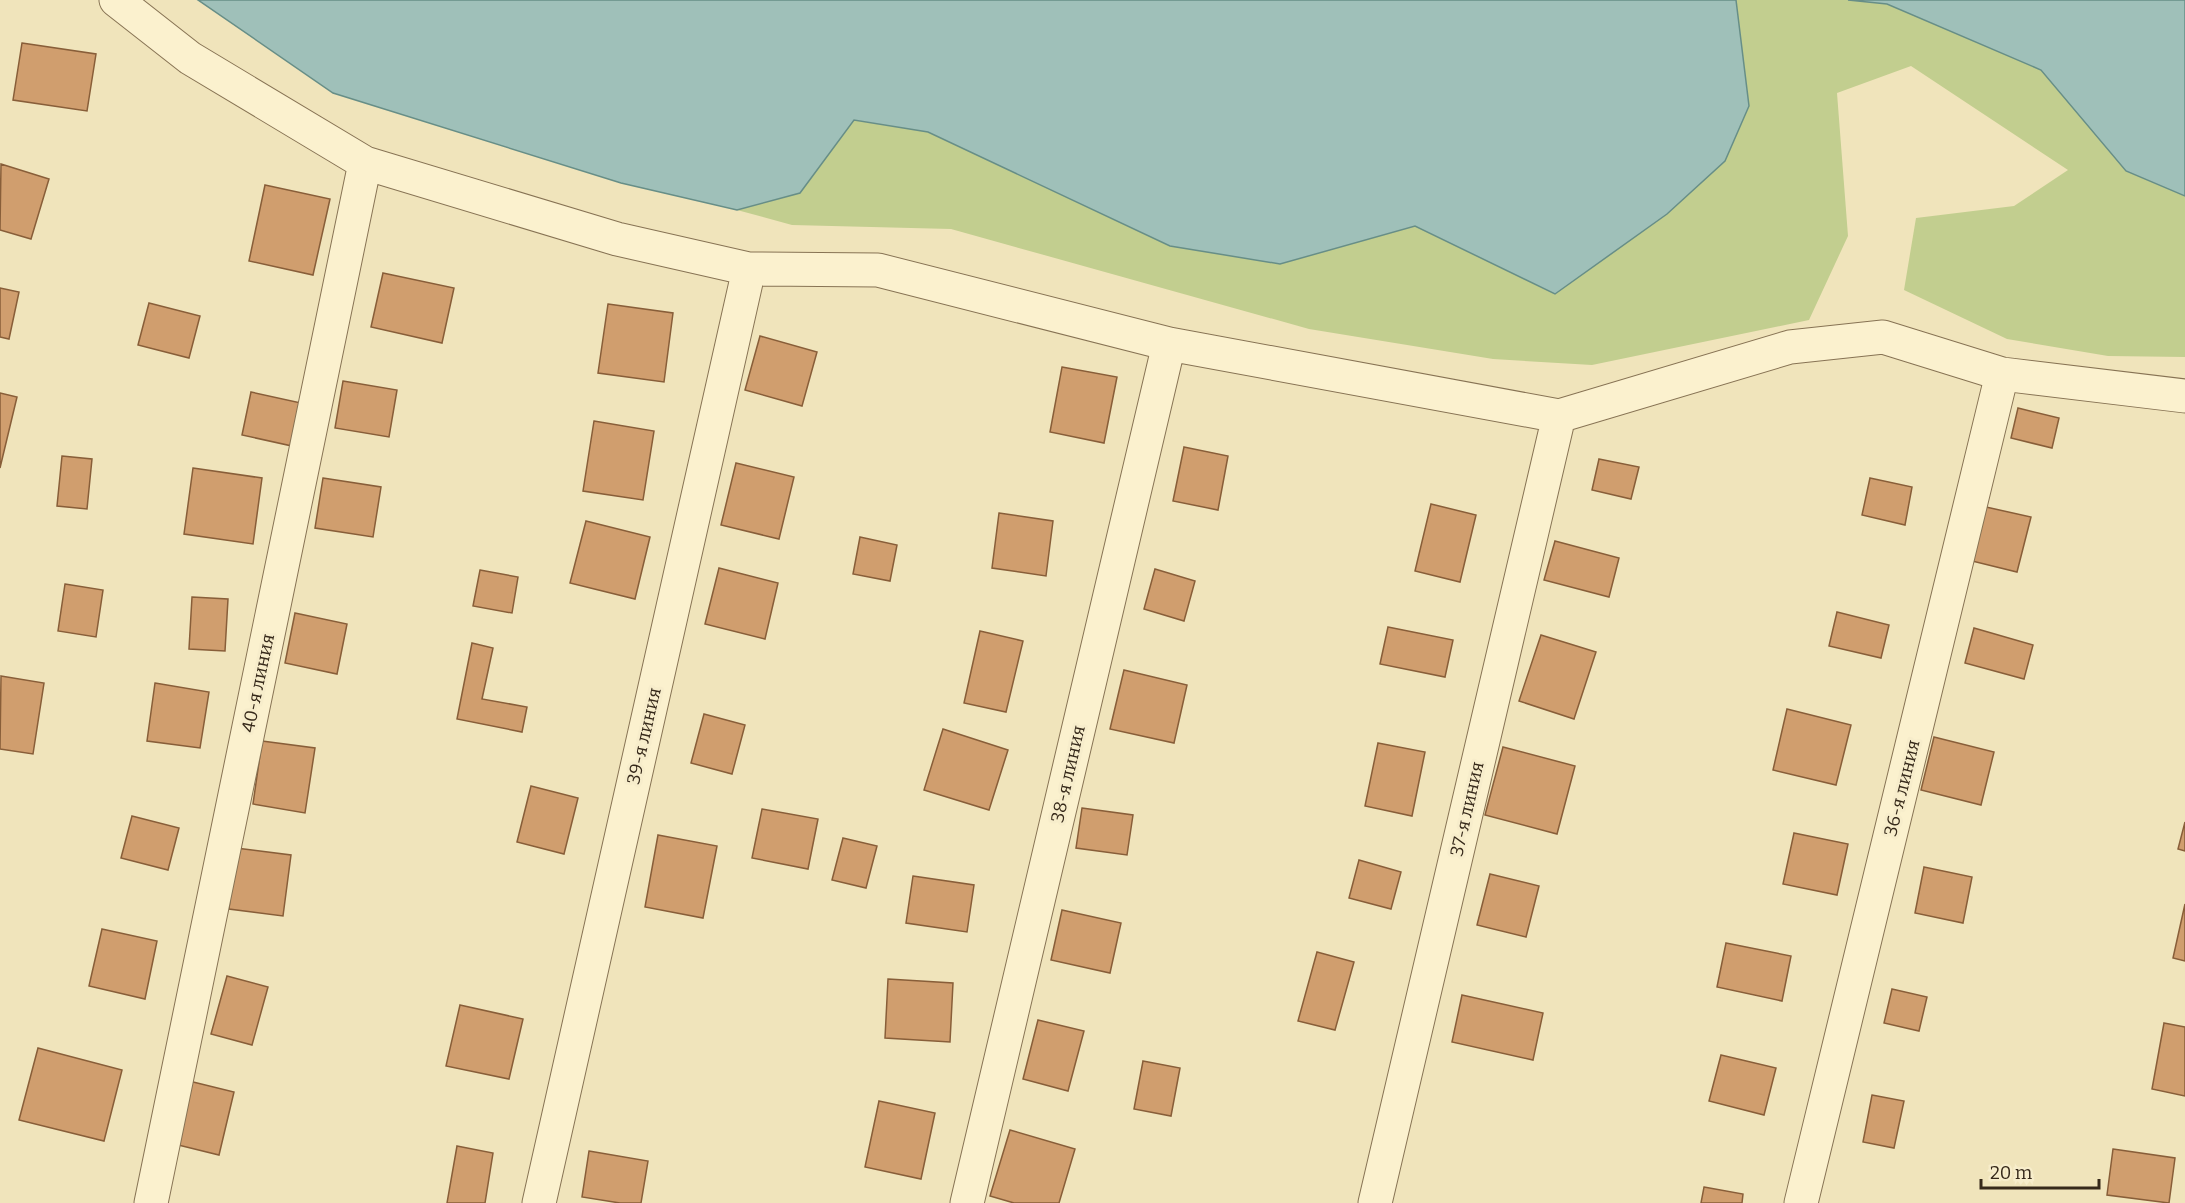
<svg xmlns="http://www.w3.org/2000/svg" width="2185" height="1203" font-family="Bitter,serif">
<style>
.green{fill:#c2ce8f}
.water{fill:#9fc0b9;stroke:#678e87;stroke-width:1.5}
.building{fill:#d09e6e;stroke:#885e39;stroke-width:1.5}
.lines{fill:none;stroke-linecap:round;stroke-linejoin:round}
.street-casing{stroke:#877354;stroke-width:35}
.street{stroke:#fbf1ce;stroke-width:33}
.labels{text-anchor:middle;stroke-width:6;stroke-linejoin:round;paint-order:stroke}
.street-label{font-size:18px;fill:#36291a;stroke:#f7edcb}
</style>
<rect width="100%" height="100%" fill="#f0e4bb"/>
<path class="green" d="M1736,0H1848L1887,4L2042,70L2126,171L2185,196V357L2108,356L2007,339L1904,290L1916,218L2014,206L2068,170L1911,66L1837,93L1848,236L1809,320L1592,365L1493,359L1309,329L951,229L792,225L737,210L800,193L853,120L928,132L1170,246L1280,264L1415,226L1555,294L1667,214L1725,161L1749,106Z"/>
<path class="water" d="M198,0H1736L1749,106L1725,161L1667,214L1555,294L1415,226L1280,264L1170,246L928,132L854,120L800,193L737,210L621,183L333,93Z
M1848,0H2185V196L2126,171L2041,70L1887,4Z"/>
<path class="building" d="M22,43L96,54L87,111L13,100Z
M1,164L49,179L31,239L0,230Z
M265,185L330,199L313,275L249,261Z
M383,273L454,288L442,343L371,327Z
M0,288L19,292L9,339L0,337Z
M149,303L200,316L189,358L138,345Z
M608,304L673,313L664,382L598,373Z
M760,336L817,352L802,406L745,390Z
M1062,367L1117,377L1104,443L1050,432Z
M343,381L397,390L389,437L335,428Z
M251,392L301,403L292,446L242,435Z
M0,393L17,397L0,468Z
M2018,408L2059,418L2052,448L2011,438Z
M594,421L654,431L643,500L583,491Z
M1184,447L1228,456L1218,510L1173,501Z
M62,456L92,459L87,509L57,506Z
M1599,459L1639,467L1631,499L1592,490Z
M736,463L794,477L779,539L721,525Z
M193,468L262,478L253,544L184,534Z
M323,478L381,487L373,537L315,528Z
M1870,478L1912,487L1905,525L1862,515Z
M1431,504L1476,515L1460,582L1415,571Z
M1986,507L2031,517L2017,572L1972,561Z
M999,513L1053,521L1046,576L992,568Z
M586,521L650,537L635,599L570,583Z
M860,537L897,545L890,581L853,574Z
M1555,541L1619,558L1609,597L1544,580Z
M719,568L778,583L765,639L705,624Z
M1155,569L1195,581L1184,621L1144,609Z
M480,570L518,577L512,613L473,606Z
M65,584L103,590L96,637L58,631Z
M192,597L228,599L225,651L189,649Z
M1837,612L1889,625L1881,658L1829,646Z
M295,613L347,624L337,674L285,663Z
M1388,627L1453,640L1445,677L1380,664Z
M1974,628L2033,645L2024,679L1965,663Z
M980,631L1023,641L1006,712L964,703Z
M1541,635L1596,652L1574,719L1519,701Z
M472,643L493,648L482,699L527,707L522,732L457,719Z
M1124,670L1187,685L1174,743L1110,729Z
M1,676L44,683L33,754L0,749Z
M155,683L209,692L200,748L147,741Z
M1787,709L1851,725L1836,785L1773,770Z
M704,714L745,725L732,774L691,763Z
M943,729L1008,750L989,810L924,790Z
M1934,737L1994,752L1981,805L1921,790Z
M262,741L315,748L305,813L253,804Z
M1378,743L1425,752L1412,816L1365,806Z
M1503,747L1575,766L1557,834L1485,815Z
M531,786L578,798L564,854L517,842Z
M1082,808L1133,815L1127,855L1076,848Z
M762,809L818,819L808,869L752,858Z
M132,816L179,828L168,870L121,858Z
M2185,822V851L2178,849Z
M1794,833L1848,844L1837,895L1783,884Z
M658,835L717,846L703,918L645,907Z
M843,838L877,846L866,888L832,880Z
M236,848L291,855L283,916L229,909Z
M1359,860L1401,872L1391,909L1349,898Z
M1924,867L1972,877L1963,923L1915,913Z
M1490,874L1539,886L1526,937L1477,925Z
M913,876L974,885L967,932L906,923Z
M2185,904V961L2173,958Z
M1062,910L1121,923L1110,973L1051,960Z
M102,929L157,941L145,999L89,986Z
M1726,943L1791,956L1782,1001L1717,987Z
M1317,952L1354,962L1335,1030L1298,1021Z
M227,976L268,987L252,1045L211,1034Z
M888,979L953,983L950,1042L885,1038Z
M1892,989L1927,997L1919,1031L1884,1023Z
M1462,995L1543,1013L1533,1060L1452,1042Z
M460,1005L523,1019L509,1079L446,1066Z
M1038,1020L1084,1031L1068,1091L1023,1079Z
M2164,1023L2185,1027V1096L2152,1089Z
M38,1048L122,1070L104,1141L19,1120Z
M1721,1055L1776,1068L1764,1115L1709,1101Z
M1143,1061L1180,1068L1171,1116L1134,1109Z
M185,1080L234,1092L219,1155L170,1143Z
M1872,1095L1904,1101L1894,1148L1863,1142Z
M879,1101L935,1113L921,1179L865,1167Z
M1010,1130L1075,1149L1059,1203H1014L990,1196Z
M457,1146L493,1153L485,1203H447Z
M2113,1149L2175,1158L2169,1203L2107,1195Z
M589,1151L648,1161L641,1203H620L582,1197Z
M1704,1187L1743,1194L1742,1203H1701Z"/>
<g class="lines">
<g class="street-casing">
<path id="street" d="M116,0L190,58L365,163L617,239L749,269L878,270L1169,344L1559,416L1790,347L1883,337L2002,374L2185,396
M151,1203L365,163
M539,1203L749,269
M967,1203L1169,344
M1375,1203L1559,416
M1801,1203L2002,374"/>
</g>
<use href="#street" class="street"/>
</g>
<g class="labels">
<g class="street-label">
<text transform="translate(258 683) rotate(-78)" y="6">40-я линия</text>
<text transform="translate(644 736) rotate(-77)" y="6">39-я линия</text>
<text transform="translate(1068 774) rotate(-77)" y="6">38-я линия</text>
<text transform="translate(1902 788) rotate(-76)" y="6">36-я линия</text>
<text transform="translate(1467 809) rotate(-77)" y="6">37-я линия</text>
</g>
</g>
<path d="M1981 1179v9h118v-9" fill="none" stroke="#36291a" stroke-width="3"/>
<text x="1990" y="1179" font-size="18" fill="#36291a" stroke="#f7edcb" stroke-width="4.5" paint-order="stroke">20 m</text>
</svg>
